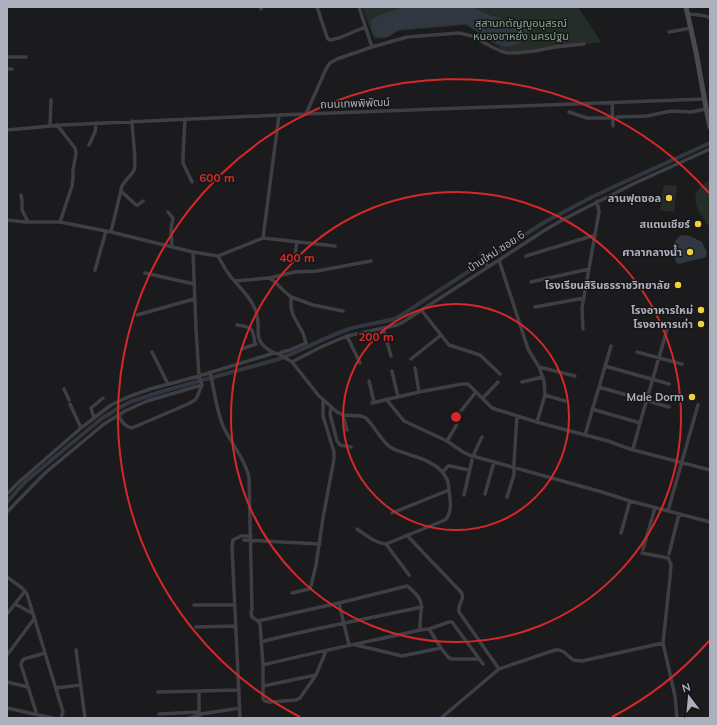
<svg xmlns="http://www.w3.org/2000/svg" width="717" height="725" font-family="Mulish,'Noto Sans Thai',sans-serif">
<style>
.green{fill:#242d27}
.water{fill:#303741}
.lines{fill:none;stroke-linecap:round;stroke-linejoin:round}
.canal{stroke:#303741;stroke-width:4}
.minor{stroke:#3e3e44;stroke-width:3.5}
.secondary{stroke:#4a4a52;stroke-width:5}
.ring{fill:none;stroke:#d62828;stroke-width:2}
.poi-dot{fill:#f1d03f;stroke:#161618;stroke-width:1.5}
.labels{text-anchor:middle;stroke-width:3;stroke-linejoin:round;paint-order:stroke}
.park-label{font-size:11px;fill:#85a78c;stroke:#161618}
.street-label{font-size:11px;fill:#adb0bc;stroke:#161618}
.poi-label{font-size:11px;font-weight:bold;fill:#adb0bc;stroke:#161618;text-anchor:end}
.centre{fill:#d62828;stroke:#161618;stroke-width:2}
.ring-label{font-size:12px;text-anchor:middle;font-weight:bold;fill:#d62828;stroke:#161618;stroke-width:3;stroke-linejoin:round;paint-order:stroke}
</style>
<rect width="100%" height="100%" fill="#1b1b1d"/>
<path class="green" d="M362,7H578L601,42L532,52H515L503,50L466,25L399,31L386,38L374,39Z
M708,181H710V228C698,211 685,196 708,181Z
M664,185L677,186L674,212L660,210Z"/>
<path class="water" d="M402,7H474C490,18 509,20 527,25L528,28L527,33L524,38L520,43L507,47L502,46L495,43L466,24L398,30L388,37H377L374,36L371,29V21L373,18Z
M681,235L690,236L702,242L707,252L706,257L679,264L676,262C673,256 673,246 676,240C677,239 680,236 681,235Z"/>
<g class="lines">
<path class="canal" d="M7,502L25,482L101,419L117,409L130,402L160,392L279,359C303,350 325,337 349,329C365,324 382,323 397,318L543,223L592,197L622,183L710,143"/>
<path class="minor" d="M261,7V9
M317,7L327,37L328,39L330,40L339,38L365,27
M688,14C696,15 703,14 710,18
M669,32L691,28
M372,47L407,37L459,33L472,36L494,48L501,51L507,53H516L535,51L555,47L584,44
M7,57H26
M7,69H12
M612,102L613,126
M569,112L587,118H612
M306,114L326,69L330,63L337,59L372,47L359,7
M617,117L647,116L671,111L691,112L706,109
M185,119L183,156V163L192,182
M57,125L75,148L76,154L73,170V178L72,186L60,222
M50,126L51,100
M7,130L62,125L279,115L704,99
M89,145L95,132L96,123
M121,191L136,205H138L143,201
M21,195L22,201V210L28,222
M168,212L173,218L171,229L172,247
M7,220L25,222H60L111,232L193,252L218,256L263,238L335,246
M111,232L122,186C125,180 131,176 134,170C137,163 132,131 132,121
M263,238L279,115
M481,254L488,267
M295,255L297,242
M218,256C222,263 226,271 231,277C239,287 250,296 255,309C264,330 248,339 274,353
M526,256L595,235
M499,260L528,349L539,367L544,381L545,395L537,422
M95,270L106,231
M145,273L194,284
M269,278L275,282L284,291L291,297L313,305L343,311
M235,281L269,278L295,272L317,271L371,261
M531,282L589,269
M535,307L584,298
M422,311L449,345L480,355L500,374
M137,315L194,299
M237,325C253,327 253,328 255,344
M383,328L391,356
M583,329L582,308L599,212L597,201
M347,336L360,363
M242,349L256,344
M152,352L168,384
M637,352L682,364
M279,354L282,352L290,350L306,343L303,333L293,315L291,307V297
M411,359L441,335
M292,362L323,346L347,336L397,325L403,322L499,260L545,230L564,219L633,184L710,149
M605,366L669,384
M539,367L575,376
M415,368L419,392
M392,371L398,397
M210,372C214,388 217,416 225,430C233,446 245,459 249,477L252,609L251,612L252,617L258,621L260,624L263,665V699C265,702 267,702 270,702L296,700L300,698L316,675L326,651
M369,381L374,402
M522,382L543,377
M599,387L669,407
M64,389L69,400
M545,395L565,401
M483,398L498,382
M386,399L404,421L447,441L463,452L469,455L602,492L630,501L710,522
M372,403L419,392L462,384H468L492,408L495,409L540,423L608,441L630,449L710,470
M70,404L81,428
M331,407L330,414L337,441L340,445L351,447
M592,409L640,423
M118,415C122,421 124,427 132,428L188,404L195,400L197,397L202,385L199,376L196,329L193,252
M343,415L347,430
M94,418L91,408L103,398
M585,435L611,346
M447,441L456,426L460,412L476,392
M633,449L640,423L668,326
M473,456L482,437
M443,472L448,466H450L469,470
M7,494L19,482L81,428L111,405L128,397L150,389L199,376L274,353L279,354L292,362L319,396L337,412L343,415L361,416L366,418C375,427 380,439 390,447C396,451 403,452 410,455C425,459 443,466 448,482C449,487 449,493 450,498C451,506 451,514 445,520L386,544C375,543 366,535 357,529
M485,494L494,462
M464,495L472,460
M507,497L514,475V463L517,416
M668,511L698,405
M7,512L45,473L104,424L125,411L147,401L202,385
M392,513L449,490
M621,533L630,501
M407,535L416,545L461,592C466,600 457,603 459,612L499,669
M243,536H251
M244,540L320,544
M386,544L409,575
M643,549L655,508
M642,553L668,558L671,564L670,578L663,643L675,696L677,718
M669,554L679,514
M7,577L22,588L27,594L63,712L61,718
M292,593L309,589L311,586L316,565L323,518L334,459V452L323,416V399
M339,603L407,586C429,603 419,607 420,630L429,629L441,648L402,656L356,645
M15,604L32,613
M194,605H235
M7,614L25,591
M258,621L339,603L349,645
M196,627L236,626
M429,629L449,622H452L483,664
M261,642L276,638L316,629L422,607
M441,648L448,657L451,659H479
M76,650L85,718
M7,655L34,619
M263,665C315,652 367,642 420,630
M7,682L28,687
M263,686L316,675
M56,688L81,685
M158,692L239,690
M7,708L52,718
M159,714L198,712L201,714L240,708
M37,715L21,665L22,661L24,659L45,653
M199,715V691
M240,717L232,547L233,540L241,536
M189,718L200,715
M441,718L499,669L555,650H559L564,652L573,660L582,661L663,643"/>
<path class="secondary" d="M686,7L696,52L707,113L710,127"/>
</g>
<g class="ring">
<circle cx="456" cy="417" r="113"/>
<circle cx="456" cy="417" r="225"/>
<path d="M709 641A338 338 0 0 1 612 717M300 717A338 338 0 1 1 709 193"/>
</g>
<g class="poi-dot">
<circle cx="669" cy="198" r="4"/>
<circle cx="698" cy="224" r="4"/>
<circle cx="690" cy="252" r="4"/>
<circle cx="678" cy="285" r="4"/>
<circle cx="701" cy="310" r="4"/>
<circle cx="701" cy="324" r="4"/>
<circle cx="692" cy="397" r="4"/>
</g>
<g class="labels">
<g class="park-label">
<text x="521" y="27">สุสานกตัญญูอนุสรณ์<tspan x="521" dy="13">หนองขาหยั่ง นครปฐม</tspan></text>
</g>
<g class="street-label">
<text transform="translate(355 103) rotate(-2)" y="4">ถนนเทพพิพัฒน์</text>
<text transform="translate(496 251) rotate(-33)" y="4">บ้านใหม่ ซอย 6</text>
</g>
<g class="poi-label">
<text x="661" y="202">ลานฟุตซอล</text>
<text x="690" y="228">สแตนเชียร์</text>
<text x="682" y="256">ศาลากลางน้ำ</text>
<text x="670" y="289">โรงเรียนสิรินธรราชวิทยาลัย</text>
<text x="693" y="314">โรงอาหารใหม่</text>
<text x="693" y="328">โรงอาหารเก่า</text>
<text x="684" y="401">Male Dorm</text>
</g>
</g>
<circle cx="456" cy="417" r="6" class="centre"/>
<g class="ring-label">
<text x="217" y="182">600 m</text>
<text x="297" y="262">400 m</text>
<text x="376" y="341">200 m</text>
</g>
<rect width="717" height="725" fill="none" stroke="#adb0bc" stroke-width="16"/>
<g transform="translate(689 697) rotate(344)" stroke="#161618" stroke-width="3" paint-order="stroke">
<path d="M0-3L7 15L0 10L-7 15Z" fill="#adb0bc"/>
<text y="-6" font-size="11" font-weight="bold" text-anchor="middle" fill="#adb0bc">N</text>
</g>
</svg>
